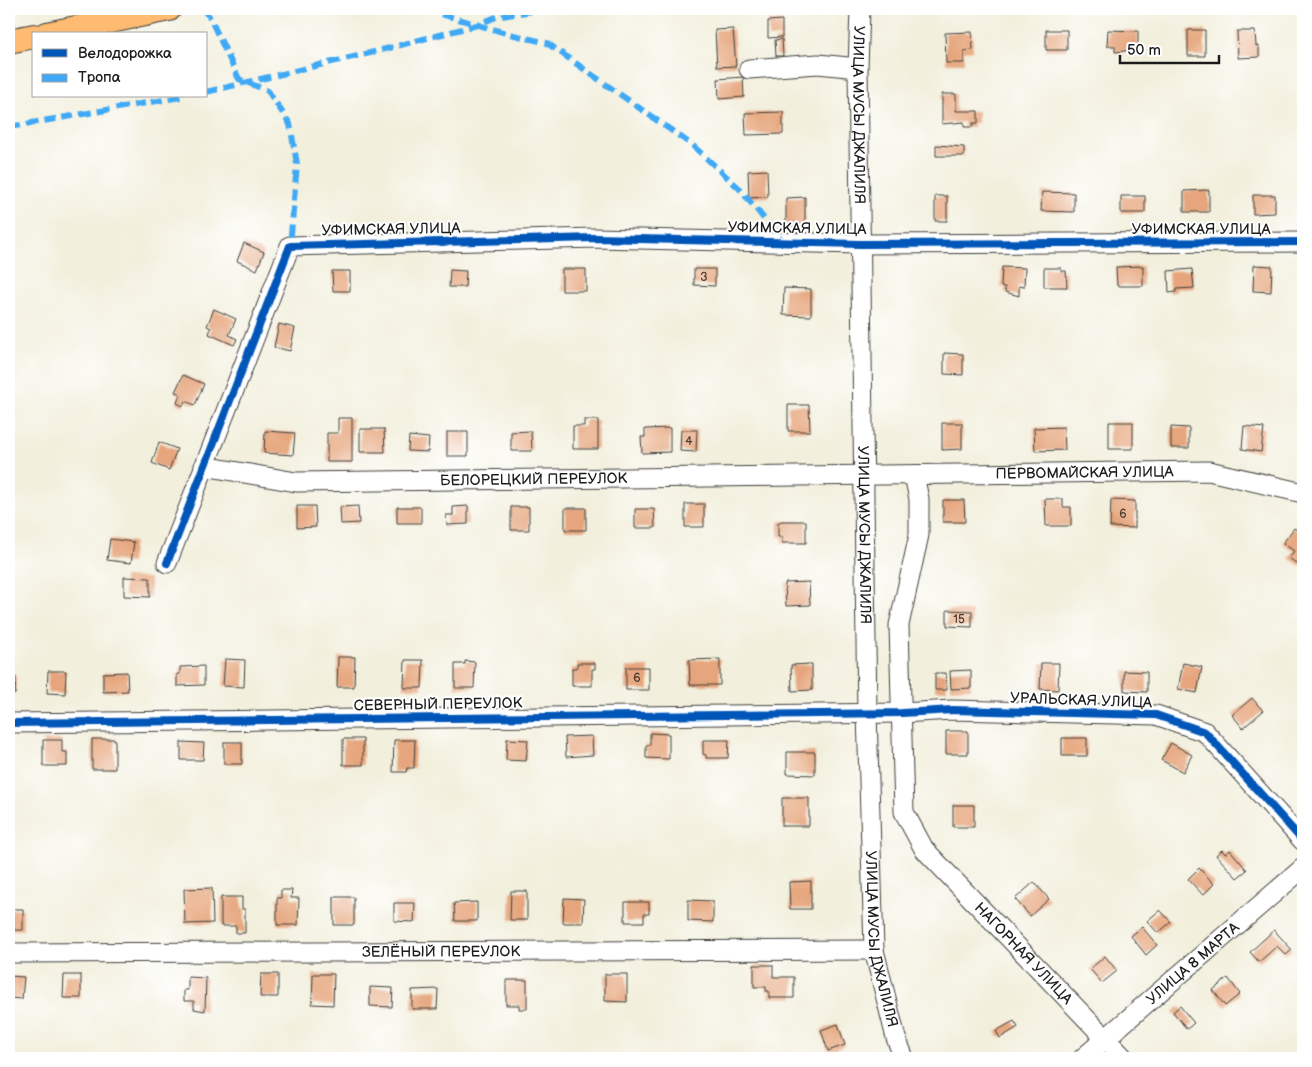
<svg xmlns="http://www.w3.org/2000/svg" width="1312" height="1067" font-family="'Balsamiq Sans',sans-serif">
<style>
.building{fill:#e6a57b}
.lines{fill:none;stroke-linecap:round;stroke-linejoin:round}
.minor-casing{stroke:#3c3c39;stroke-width:21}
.major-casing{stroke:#3c3c39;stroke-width:26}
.minor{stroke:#fff;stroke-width:19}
.major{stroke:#febb71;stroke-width:24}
.quiet{stroke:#3fa9f5;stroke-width:6;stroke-dasharray:12 6;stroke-linecap:butt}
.cycleway-casing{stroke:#fff;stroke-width:11}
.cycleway{stroke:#0057b8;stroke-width:8}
.labels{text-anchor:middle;stroke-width:4;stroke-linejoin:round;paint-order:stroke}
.number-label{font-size:12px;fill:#4e3e34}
.street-label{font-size:15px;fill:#1c1c1c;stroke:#fff}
</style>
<rect width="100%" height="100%" fill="#fff"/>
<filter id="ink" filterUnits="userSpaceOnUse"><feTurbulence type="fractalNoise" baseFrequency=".02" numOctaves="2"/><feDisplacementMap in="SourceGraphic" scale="10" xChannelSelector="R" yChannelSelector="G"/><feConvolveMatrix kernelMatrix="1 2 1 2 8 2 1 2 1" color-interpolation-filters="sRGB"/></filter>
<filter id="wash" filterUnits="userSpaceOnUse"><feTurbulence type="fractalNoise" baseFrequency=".0096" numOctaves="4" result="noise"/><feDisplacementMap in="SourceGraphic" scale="20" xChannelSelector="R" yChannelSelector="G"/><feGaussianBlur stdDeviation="1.12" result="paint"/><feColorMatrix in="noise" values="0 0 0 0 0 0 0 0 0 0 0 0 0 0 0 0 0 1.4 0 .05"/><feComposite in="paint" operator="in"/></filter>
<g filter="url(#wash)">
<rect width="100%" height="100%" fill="#f2efdc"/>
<g id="blocks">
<path class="building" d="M782,20V37L768,38V21Z
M733,29L736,66L717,67L715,30Z
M1046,30H1067V50H1046Z
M1108,30L1138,31V46H1133V50L1115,52V46H1107Z
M1188,30H1205V56H1188Z
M1237,31H1255L1256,46H1259V57L1238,58Z
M972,32L973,50L964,51V63H946L945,33Z
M782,39L783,56H776L775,40Z
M743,77L744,97L719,99L718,79Z
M942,94H956V111H978V123H973V127H964V122L942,124Z
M783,112V134L746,135L745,113Z
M936,145L964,147V156H936Z
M767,170L768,197L749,198L748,171Z
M1209,190V212H1184V191Z
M1042,192L1074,193V212L1041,211Z
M1253,195H1275V213L1253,214Z
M935,196H947V221H935Z
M1121,196H1145V213H1121Z
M805,197V225L786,226V198Z
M244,243L264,252L257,270L237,261Z
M1254,265L1272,266L1271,292L1253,291Z
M1143,266V286H1117L1116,267Z
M1002,267L1025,268L1024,287L1019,286V296L1005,292V287H1001Z
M1044,268H1061V271H1066L1067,287H1044Z
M562,269H586V291H562Z
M694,269H715V286L694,285Z
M1192,269L1194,288L1176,289V292L1169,293L1168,271Z
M450,270L466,271L465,287H449Z
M332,271H350V291H333Z
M784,288L811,289V316L783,315Z
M214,309L236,319L229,335L237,339L234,345L209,334L211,328L207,326Z
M279,324L295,328L290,351L274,347Z
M944,353L963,354V375L944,374Z
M183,375L204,384L195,405L185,401L183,406L177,403L180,394L175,392Z
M788,405H809L810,431H788Z
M338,418H352V462H327V433H338Z
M584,420H598V449H573V426H584Z
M1109,422H1133V449H1109Z
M942,423H962V449L942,450Z
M1244,426L1264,428L1261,452L1242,449Z
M1064,427L1065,450L1035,451L1034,428Z
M1171,427L1189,428V448H1171Z
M670,428V452L642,453L641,437H645V429Z
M360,429H384L385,452H360Z
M681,430H697L696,452L680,451Z
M265,431L295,433L293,455L264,453Z
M531,431L532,451H511V432Z
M447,432H468V456H447Z
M409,436L429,438L428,452L408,451Z
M159,442L177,449L169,470L152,463Z
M1045,499H1063V507H1071V526H1046Z
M943,500H964L965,522H943Z
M1111,500L1135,501V528L1110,527Z
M685,504H704V527H685Z
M297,506H315L316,527L297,528Z
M358,506L359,523L341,524L340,507Z
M468,506V524L447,525L446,515H453V507Z
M397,507H421V523H397Z
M511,507H529V530H511Z
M565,508H586V530H565Z
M635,509H654L655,528H635Z
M781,521H806V543H782V537H778V523Z
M1294,528L1303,535V562L1300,566L1289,558L1294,551L1283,543Z
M110,539L134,542L131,563L107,560Z
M124,577L150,578V597L124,596Z
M809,582L810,605L786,606L785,583Z
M947,610L972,611V627L947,626Z
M338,657H355L354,687H337Z
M225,659L245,660L244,687L223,686Z
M720,659V685H690L689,660Z
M405,660H423L422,688H404Z
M465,661L475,662L474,688H455V664H465Z
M577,663H595V669H592V686H572V668H577Z
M1041,663H1059L1058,690L1040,689Z
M1183,663L1202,667L1197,693L1178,689Z
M812,664V690L792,691L791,665Z
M204,666V685L177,686V674H180V667Z
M626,667H649V690H626Z
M971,670V688L951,689L950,671Z
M48,671H66L65,694L47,693Z
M1124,671L1147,672V692L1124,691Z
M127,672L128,691L103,692V673Z
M935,673H946L947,690H935Z
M9,676L16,677L15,694H9Z
M1252,698L1263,711L1243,728L1232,715Z
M946,731H968V754H946Z
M650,733L669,734V759L646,758V745H650Z
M592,736L593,755L566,757L565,737Z
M1062,738H1087V756H1062Z
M92,739H115V769H92Z
M343,739H363V765H343Z
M507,739L528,740L526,761L506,760Z
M43,740H62V752H67V766H43Z
M394,740H415L414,768H407L406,772H393Z
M703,740H729L728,758H706V755L703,754Z
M181,742L204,743L203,760H181Z
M224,742H242V764H224Z
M1171,743L1192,755L1183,772L1161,760Z
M787,752H815V775L787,774Z
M782,798H809V826H782Z
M953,805H974V827H953Z
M1222,850L1225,854L1230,850L1247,870L1237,878L1216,855Z
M1199,868L1214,884L1203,895L1188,879Z
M811,881V909H790L789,882Z
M1034,882L1049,899L1030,916L1015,899Z
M212,888L213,923L185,924L184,889Z
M281,890H292L291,898H299L298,925H277V898H281Z
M511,891H527V920H510Z
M221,897H242V909H245V933H236V926H221Z
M334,897H354V925H334Z
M564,898L584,899L583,923H563Z
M688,900L713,901V922L688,921Z
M477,902V921H455L454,903Z
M625,902H649V914H644V922H625Z
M394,903H415L414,922L394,921Z
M9,909H23V930H9Z
M1160,910L1171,922L1158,933L1147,921Z
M1142,927L1157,945L1146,955L1131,936Z
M1274,930L1292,950L1286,955L1277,946L1259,962L1250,952Z
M1105,956L1117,971L1102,983L1090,969Z
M754,965H773V977H794V998H769V991H766V987H754Z
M261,974H278V997H260Z
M313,974H334L333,1005L312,1004Z
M605,974H627V1002L605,1001Z
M64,975H81V998H63Z
M9,976L24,977L22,999L9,998Z
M188,977L206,978L205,1011L194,1009V1001H184V990H188Z
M1228,978L1240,994L1225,1006L1213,990Z
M506,980H527V1009H519V1005H506Z
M370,987L393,988L392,1007L370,1006Z
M438,989L437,1009H412V990Z
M1180,1006L1194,1023L1187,1029L1173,1012Z
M1014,1021L1018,1027L1000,1038L996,1031Z
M838,1024L845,1045L828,1051L821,1030Z"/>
</g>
</g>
<g filter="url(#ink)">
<use href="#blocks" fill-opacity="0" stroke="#3c3c39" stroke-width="1"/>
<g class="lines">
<g class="minor-casing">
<g id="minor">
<path id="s1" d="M860,9L858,68L867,713L874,950L896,1038L904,1058"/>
<path d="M749,69L818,64L858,68"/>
<path id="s2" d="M204,466L296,482L1209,471L1303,493"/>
<path id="s3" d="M914,475L919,499V535L899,625L904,812L924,849L1124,1058"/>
<path d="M167,563L290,246L595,238L861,244L1303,242"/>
<path d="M9,723L902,713L952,710L1156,715L1205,732L1303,841"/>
<path id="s4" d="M9,953L874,950"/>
<path id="s5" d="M1083,1058L1303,868"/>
</g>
</g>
<g class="major-casing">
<path id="major" d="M47,34L169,9
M9,41L34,36"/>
</g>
<use href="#minor" class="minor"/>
<use href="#major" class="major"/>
<path class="quiet" d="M202,9L209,16L239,79L268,91L290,124L297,164L290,246
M424,9L506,33L547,43L692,145L739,188L783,242
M206,92L370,53L477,25L496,17L544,9
M9,127L186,96"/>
<g class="cycleway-casing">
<path id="cycleway" d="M167,563L290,246L595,238L861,244L1303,242
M9,723L902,713L952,710L1156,715L1205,732L1303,841"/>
</g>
<use href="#cycleway" class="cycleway"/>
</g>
</g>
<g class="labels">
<g class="number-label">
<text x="704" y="281">3</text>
<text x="689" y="445">4</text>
<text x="1123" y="518">6</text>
<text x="959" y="623">15</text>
<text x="637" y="682">6</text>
</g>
<g class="street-label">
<text dy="5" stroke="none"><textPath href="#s1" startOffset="106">УЛИЦА МУСЫ ДЖАЛИЛЯ</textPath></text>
<text transform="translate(797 228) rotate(1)" y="5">УФИМСКАЯ УЛИЦА</text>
<text transform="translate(391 229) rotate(-1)" y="5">УФИМСКАЯ УЛИЦА</text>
<text x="1201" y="234">УФИМСКАЯ УЛИЦА</text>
<text dy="5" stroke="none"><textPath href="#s2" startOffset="882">ПЕРВОМАЙСКАЯ УЛИЦА</textPath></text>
<text dy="5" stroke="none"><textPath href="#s2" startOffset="331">БЕЛОРЕЦКИЙ ПЕРЕУЛОК</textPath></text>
<text dy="5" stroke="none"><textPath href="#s1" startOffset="526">УЛИЦА МУСЫ ДЖАЛИЛЯ</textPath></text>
<text transform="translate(1081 700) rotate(2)" y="5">УРАЛЬСКАЯ УЛИЦА</text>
<text transform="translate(438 704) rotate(-1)" y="5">СЕВЕРНЫЙ ПЕРЕУЛОК</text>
<text dy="5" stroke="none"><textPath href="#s1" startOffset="931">УЛИЦА МУСЫ ДЖАЛИЛЯ</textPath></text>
<text dy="5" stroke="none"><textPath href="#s4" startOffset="432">ЗЕЛЁНЫЙ ПЕРЕУЛОК</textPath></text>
<text dy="5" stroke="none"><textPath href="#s3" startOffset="526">НАГОРНАЯ УЛИЦА</textPath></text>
<text dy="5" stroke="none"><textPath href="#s5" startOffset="145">УЛИЦА 8 МАРТА</textPath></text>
</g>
</g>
<rect width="1312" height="1067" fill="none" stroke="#fff" stroke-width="30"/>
<rect x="32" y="32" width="175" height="65" fill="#ffffff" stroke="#a4a4a4"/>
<rect x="42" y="49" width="25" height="8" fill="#0057b8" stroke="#a4a4a4"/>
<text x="78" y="58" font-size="15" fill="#1c1c1c">Велодорожка</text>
<rect x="42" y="74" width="25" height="8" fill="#3fa9f5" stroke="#a4a4a4"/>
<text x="78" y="82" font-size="15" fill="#1c1c1c">Тропа</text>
<path d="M1120 55v8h99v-8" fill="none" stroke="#1c1c1c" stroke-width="2.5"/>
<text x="1127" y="55" font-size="15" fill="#1c1c1c" stroke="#ffffff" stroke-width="4" paint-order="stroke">50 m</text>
</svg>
